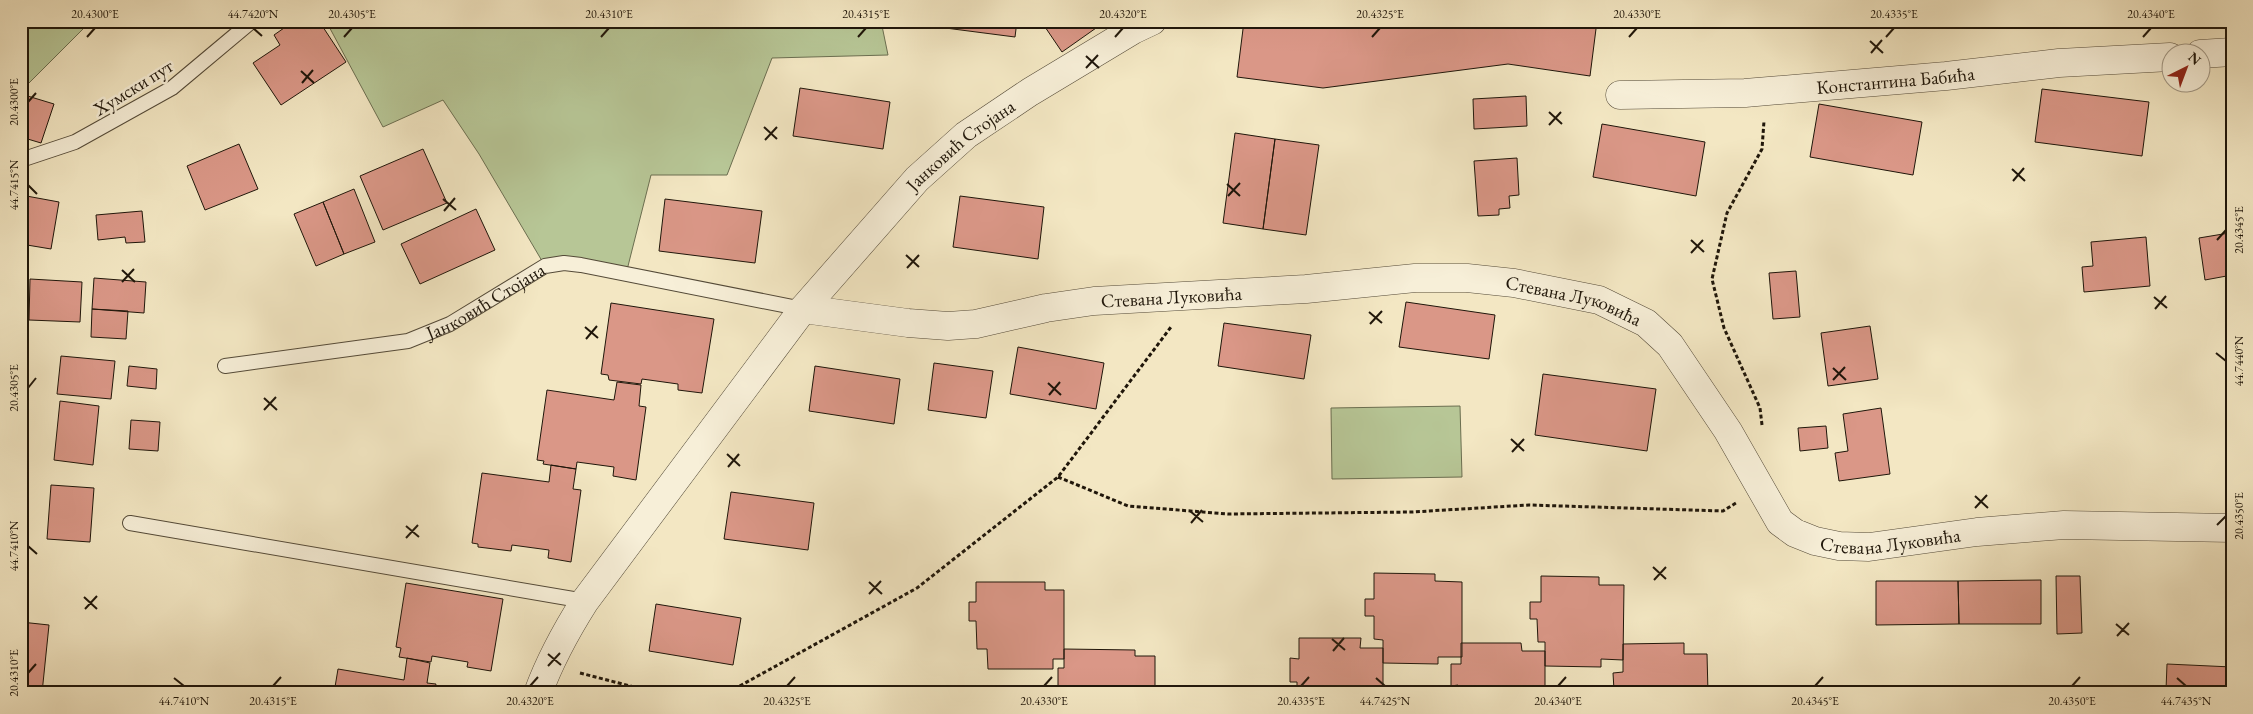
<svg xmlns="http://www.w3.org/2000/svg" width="2253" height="714" font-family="'EB Garamond',serif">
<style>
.green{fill:#b7c696;stroke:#6b6e50}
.building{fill:#da9787;stroke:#1f160a}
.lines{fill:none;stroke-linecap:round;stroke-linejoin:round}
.lane-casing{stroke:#544a38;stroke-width:16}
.street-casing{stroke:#544a38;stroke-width:29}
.path{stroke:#1f160a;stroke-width:3;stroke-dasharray:4 2.5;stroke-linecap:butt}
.lane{stroke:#f7efd8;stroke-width:14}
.street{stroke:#f7efd8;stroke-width:28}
.ticks{fill:none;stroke:#1f160a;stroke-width:2}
.labels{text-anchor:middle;stroke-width:5;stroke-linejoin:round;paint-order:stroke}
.street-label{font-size:19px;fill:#1f160a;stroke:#f7efd8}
.neatline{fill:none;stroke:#1f160a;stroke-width:2}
.ticks-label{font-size:12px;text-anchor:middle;fill:#1f160a}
</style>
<rect width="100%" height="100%" fill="#f3e7c3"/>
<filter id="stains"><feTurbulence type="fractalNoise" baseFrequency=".004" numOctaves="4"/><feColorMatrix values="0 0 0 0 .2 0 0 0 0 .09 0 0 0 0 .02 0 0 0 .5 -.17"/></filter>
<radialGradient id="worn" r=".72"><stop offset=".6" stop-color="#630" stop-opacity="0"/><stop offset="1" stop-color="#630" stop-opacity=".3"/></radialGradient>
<path class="green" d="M21,21H89L90,22L29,83L21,80Z
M326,21H881L888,55L772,58L727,175H651L626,274L545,266L479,154L443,100L383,127Z
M1460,406L1462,477L1332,479L1331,408Z"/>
<path class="building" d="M294,21H319L346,62L281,105L253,63L280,45L274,35Z
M931,21H1017L1015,37L930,26Z
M1041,21H1106L1062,52Z
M1244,21H1597L1590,76L1508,64L1323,88L1237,77Z
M800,88L890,102L883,149L793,136Z
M2042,89L2149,102L2142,156L2035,142Z
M21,94L54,104L41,143L21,137Z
M1526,96L1527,126L1474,129L1473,99Z
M1819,104L1922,122L1913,175L1810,157Z
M1602,124L1705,142L1696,196L1593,177Z
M1235,133L1275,139L1263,229L1223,223Z
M1275,139L1319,145L1306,235L1263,229Z
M239,144L258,189L205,210L187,166Z
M423,149L447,203L383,230L360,176Z
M1517,158L1519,195L1509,196L1510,208L1499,209V215L1478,216L1474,161Z
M354,189L375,242L344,254L323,202Z
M21,195L59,202L51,249L21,244Z
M960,196L1044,207L1038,259L953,247Z
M665,199L762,211L755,263L659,251Z
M323,202L344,254L316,266L294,214Z
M476,209L495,250L420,284L401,244Z
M142,211L145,242L126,243L125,237L98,240L96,215Z
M2229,233L2232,275L2205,280L2199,238Z
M2146,237L2150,286L2084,292L2082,267L2093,266L2091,242Z
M1796,271L1800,317L1773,319L1769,273Z
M94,278L146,282L144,313L92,309Z
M30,279L82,282L80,322L29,320Z
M1406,302L1495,315L1489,359L1399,347Z
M611,303L714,319L702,393L678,390V384L642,379L641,384L609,380L608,375L601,374Z
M92,309L128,311L126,339L91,337Z
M1224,323L1311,335L1304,379L1218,366Z
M1870,326L1878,379L1828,386L1821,333Z
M1018,347L1104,363L1096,409L1010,394Z
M61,356L115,361L111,399L57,394Z
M934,363L993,371L986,418L928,410Z
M129,366L157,369L156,389L127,386Z
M815,366L900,379L894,424L809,411Z
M1543,374L1656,389L1647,451L1535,435Z
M617,382L641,385L639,406L646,407L636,480L613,476L614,467L577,462L576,469L543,464L544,461L537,460L547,390L614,400Z
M60,401L99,406L93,465L54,460Z
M1881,408L1890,474L1839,481L1835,453L1848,451L1843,414Z
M131,420L160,422L158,451L129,449Z
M1826,426L1828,448L1800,451L1798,428Z
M551,465L576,469L573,489L581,490L571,562L548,558L549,550L512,545L511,551L478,547V544L472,543L482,473L549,482Z
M51,485L94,488L90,542L47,539Z
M731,492L814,503L808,550L724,539Z
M1374,573L1435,574V581L1462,582V657H1438V664L1383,663V640L1374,639V616H1365V599H1374Z
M1541,576L1599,577V585H1624L1623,660L1601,659V667L1545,666V642H1538L1537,619H1530V602H1541Z
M2056,576H2080L2082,633L2057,634Z
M2041,580V624H1959L1958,581Z
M1876,581H1958L1959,624L1876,625Z
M976,582H1045V590H1064V659H1053V669H988L987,649H977L976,621H969V602H976Z
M406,583L503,599L491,671L467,667L468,662L432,656L431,662L399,657L401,648L396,647Z
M656,604L741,618L733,665L649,651Z
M21,622L49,625L42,693H21Z
M1299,638H1361L1360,648H1383V693H1297V682H1290V658L1299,659Z
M1461,643H1521L1522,651H1545V693H1458V685L1451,686V664H1461Z
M1684,643V654H1707L1708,693H1622V690H1614L1613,673L1623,672V644Z
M1064,649L1135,650V656H1155V693H1069V690H1058V668H1064Z
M407,658L430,663L427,683L436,684L434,693H334L338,669L404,680Z
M2167,664L2232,667V693H2148V690H2166Z
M59,688L98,693H59Z"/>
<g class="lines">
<g class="lane-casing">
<g id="lane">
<path d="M21,160L75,142L172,88L252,21"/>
<path id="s1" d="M225,366L408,341L450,324L545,266L564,263L581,265L803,309"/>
<path d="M130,523L585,601"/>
</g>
</g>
<g class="street-casing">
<g id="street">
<path d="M2200,54L2232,52"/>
<path id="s2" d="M1620,95L1745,93L1946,76L2059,63L2170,57"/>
<path id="s3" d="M803,309L908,323L948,326L976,324L1046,308L1094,301L1306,289L1415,278H1467L1514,283L1599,300L1646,323L1670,345L1728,431L1780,522L1795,533L1815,541L1839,546L1869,547L1977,532L2064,525L2232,528"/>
<path id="s4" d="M538,693C550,660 566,631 585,601L803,309L917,179L966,135L1030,92L1133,30L1152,21"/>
</g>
</g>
<path class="path" d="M1762,425L1760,408L1724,328L1712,279L1727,213L1762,149L1764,121
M1058,477L1128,506L1228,514L1412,512L1529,505L1723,511L1736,503
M580,673L657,693
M722,693H727L917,588L1058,477L1171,327"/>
<use href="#lane" class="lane"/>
<use href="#street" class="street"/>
</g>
<path class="ticks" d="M253,28L262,36M87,37L95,28M344,37L352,28M601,37L609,28M858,37L866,28M1115,37L1123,28M1372,37L1380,28M1629,37L1637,28M1886,37L1894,28M2143,37L2151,28M1870,41L1883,53M1871,53L1882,40M1086,56L1099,68M1086,68L1098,55M301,71L314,83M302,83L313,70M28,102L36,93M1549,112L1562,124M1549,125L1561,112M764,127L777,139M765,140L777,127M2012,169L2025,181M2013,181L2024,168M1227,184L1240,196M28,185L37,194M1228,196L1240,183M443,199L456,210M444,211L455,198M1691,240L1704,252M2217,240L2226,230M1691,253L1703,240M906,255L919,267M907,268L919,255M122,270L135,282M122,282L134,269M2154,297L2167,308M2155,309L2166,296M1369,312L1382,323M1370,324L1382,311M585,327L598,338M586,339L597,326M2216,353L2226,361M1833,368L1846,380M1833,380L1845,367M1048,383L1061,395M28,388L36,378M1049,395L1060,382M264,398L277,410M264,410L276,397M1511,439L1524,451M1512,452L1524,439M727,454L740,466M728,467L739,454M1975,496L1988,508M1975,508L1987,495M1190,511L1203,522M1191,523L1202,510M2217,525L2226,516M406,526L419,537M406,538L418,525M28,546L37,554M1653,567L1666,579M1654,580L1666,567M869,582L882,594M869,594L881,581M84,597L97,609M85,609L97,596M2116,624L2129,635M2117,636L2129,623M1332,639L1345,650M1333,651L1344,638M548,654L561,665M548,666L560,653M28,673L36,664M174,678L184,686M1376,678L1385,686M2177,678L2186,686M273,686L281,677M530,686L538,677M787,686L795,677M1044,686L1052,677M1301,686L1309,677M1558,686L1566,677M1815,686L1823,677M2072,686L2080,677"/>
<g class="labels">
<g class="street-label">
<text dy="7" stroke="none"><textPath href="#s2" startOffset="276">Константина Бабића</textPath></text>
<text transform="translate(133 87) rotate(-32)" y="7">Хумски пут</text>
<text dy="7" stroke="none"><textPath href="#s4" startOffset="696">Јанковић Стојана</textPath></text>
<text dy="7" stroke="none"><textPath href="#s3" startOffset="372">Стевана Луковића</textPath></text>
<text dy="7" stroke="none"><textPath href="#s1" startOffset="272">Јанковић Стојана</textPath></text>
<text dy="7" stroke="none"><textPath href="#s3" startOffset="778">Стевана Луковића</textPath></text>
<text dy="7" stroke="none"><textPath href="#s3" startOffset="1212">Стевана Луковића</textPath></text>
</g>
</g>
<rect width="2253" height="714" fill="none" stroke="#f3e7c3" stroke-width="55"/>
<g transform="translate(2186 68) rotate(42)"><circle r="24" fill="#f7efd8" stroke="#a19886"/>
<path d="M0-4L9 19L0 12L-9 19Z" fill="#8f2418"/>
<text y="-8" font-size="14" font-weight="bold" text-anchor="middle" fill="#1f160a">N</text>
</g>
<rect x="28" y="28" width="2198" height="658" class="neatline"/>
<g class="ticks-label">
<text x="95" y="18">20.4300°E</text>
<text x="253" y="18">44.7420°N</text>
<text x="352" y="18">20.4305°E</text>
<text x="609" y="18">20.4310°E</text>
<text x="866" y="18">20.4315°E</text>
<text x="1123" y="18">20.4320°E</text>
<text x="1380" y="18">20.4325°E</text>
<text x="1637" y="18">20.4330°E</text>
<text x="1894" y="18">20.4335°E</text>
<text x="2151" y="18">20.4340°E</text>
<text transform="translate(14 102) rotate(-90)" y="4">20.4300°E</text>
<text transform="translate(14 185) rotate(-90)" y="4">44.7415°N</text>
<text transform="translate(2239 230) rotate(-90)" y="4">20.4345°E</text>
<text transform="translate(2239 361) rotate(-90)" y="4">44.7440°N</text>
<text transform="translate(14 388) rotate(-90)" y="4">20.4305°E</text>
<text transform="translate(2239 516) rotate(-90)" y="4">20.4350°E</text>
<text transform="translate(14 546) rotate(-90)" y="4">44.7410°N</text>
<text transform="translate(14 673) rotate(-90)" y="4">20.4310°E</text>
<text x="184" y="705">44.7410°N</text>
<text x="273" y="705">20.4315°E</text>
<text x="530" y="705">20.4320°E</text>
<text x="787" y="705">20.4325°E</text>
<text x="1044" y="705">20.4330°E</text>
<text x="1301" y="705">20.4335°E</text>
<text x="1385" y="705">44.7425°N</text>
<text x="1558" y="705">20.4340°E</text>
<text x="1815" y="705">20.4345°E</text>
<text x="2072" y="705">20.4350°E</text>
<text x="2186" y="705">44.7435°N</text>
</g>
<rect width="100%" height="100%" filter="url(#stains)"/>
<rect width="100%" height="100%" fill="url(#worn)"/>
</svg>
